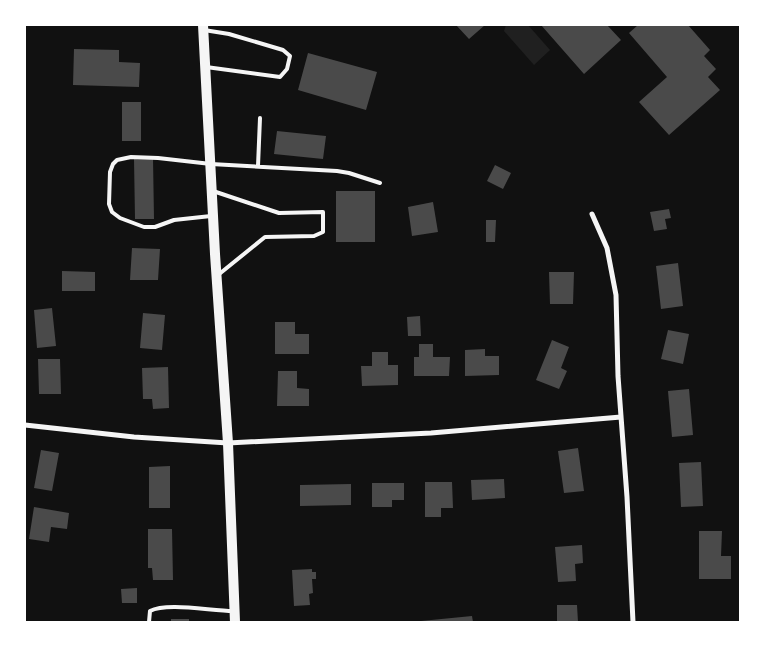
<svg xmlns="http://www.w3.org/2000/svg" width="765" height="647" font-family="'DejaVu Sans',sans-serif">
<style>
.green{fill:#202020}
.building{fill:#4a4a4a}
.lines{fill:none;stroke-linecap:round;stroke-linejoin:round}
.service{stroke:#f5f5f5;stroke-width:4}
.minor{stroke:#f5f5f5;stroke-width:5}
.secondary{stroke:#f5f5f5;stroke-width:10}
</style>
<rect width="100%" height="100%" fill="#111"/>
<path class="green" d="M506,25H528L550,50L534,65L504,31Z"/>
<path class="building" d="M456,25H485L469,39Z
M541,25H607L621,40L584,74Z
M638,25H688L710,50L704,56L716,69L708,77L720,90L669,135L639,102L667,77L629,33Z
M74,49L119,50V62L140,63L139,87L73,85Z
M308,53L377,72L366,110L298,90Z
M122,102H141V141H122Z
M277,131L326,136L323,159L274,154Z
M153,158L154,219H135L134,159Z
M495,165L511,173L503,189L487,181Z
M336,191H375V242H336Z
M433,202L438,232L412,236L408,207Z
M669,209L671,218L665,219L667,229L654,231L650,212Z
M486,220H496L495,242H486Z
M132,248L160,249L158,280H130Z
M678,263L683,306L661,309L656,266Z
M62,271L95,272V291H62Z
M549,272H574L573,304H550Z
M52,308L56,346L37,348L34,310Z
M143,313L165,315L162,350L140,348Z
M420,316L421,336H408L407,317Z
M275,322H295V334H309V354H275Z
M668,330L689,334L683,364L661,359Z
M552,340L569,347L561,368L567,371L559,389L536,380Z
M419,344H433V357H450L449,376H414V357H419Z
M485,349V356H499V375L465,376V350Z
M372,352H388V365H398V385L362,386L361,366H372Z
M38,359H60L61,394H39Z
M168,367L169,408L153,409L152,399H143L142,368Z
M278,371H297V388L309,389V406H277Z
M689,389L693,435L672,437L668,391Z
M578,448L584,491L564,493L558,451Z
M41,450L59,453L52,491L34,488Z
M701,462L703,506L681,507L679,463Z
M170,466V508H149V467Z
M504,479L505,498L472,500L471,480Z
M425,482H452L453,508H441V517H425Z
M372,483H404V500H392V507H372Z
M351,484V505L300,506V485Z
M34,507L69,513L67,529L51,527L49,542L29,539Z
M148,529H172L173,580H153L152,568H148Z
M699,531H722L721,556H731V579H699Z
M582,545L583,563L575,564L576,581L558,582L555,547Z
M312,569V572H316V579H312L313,593L309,594L310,605L294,606L292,570Z
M137,588V603H122L121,589Z
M557,605H577L578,622H557Z
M472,616L473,622H421V621Z
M171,619H189V622H171Z"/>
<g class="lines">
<path class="service" d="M204,30L229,34L283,50L290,56L287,69L280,77L206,67
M258,166L260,118
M213,191L279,213L323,212V232L314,236L265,237L218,275
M211,216L174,220L155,227H144L120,218L112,212L109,204L110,172L113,164L117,160L131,157L158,158L211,164L337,171L349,173L380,183
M149,622L150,611C167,602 211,611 233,611"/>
<path class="minor" d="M592,214L607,248L616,295L618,376L627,497L633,622
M25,425L134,437L228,443L431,433L621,417"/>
<path class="secondary" d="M203,25L215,254L228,443L235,622"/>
</g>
<rect width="765" height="647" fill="none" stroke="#ffffff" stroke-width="52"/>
</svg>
